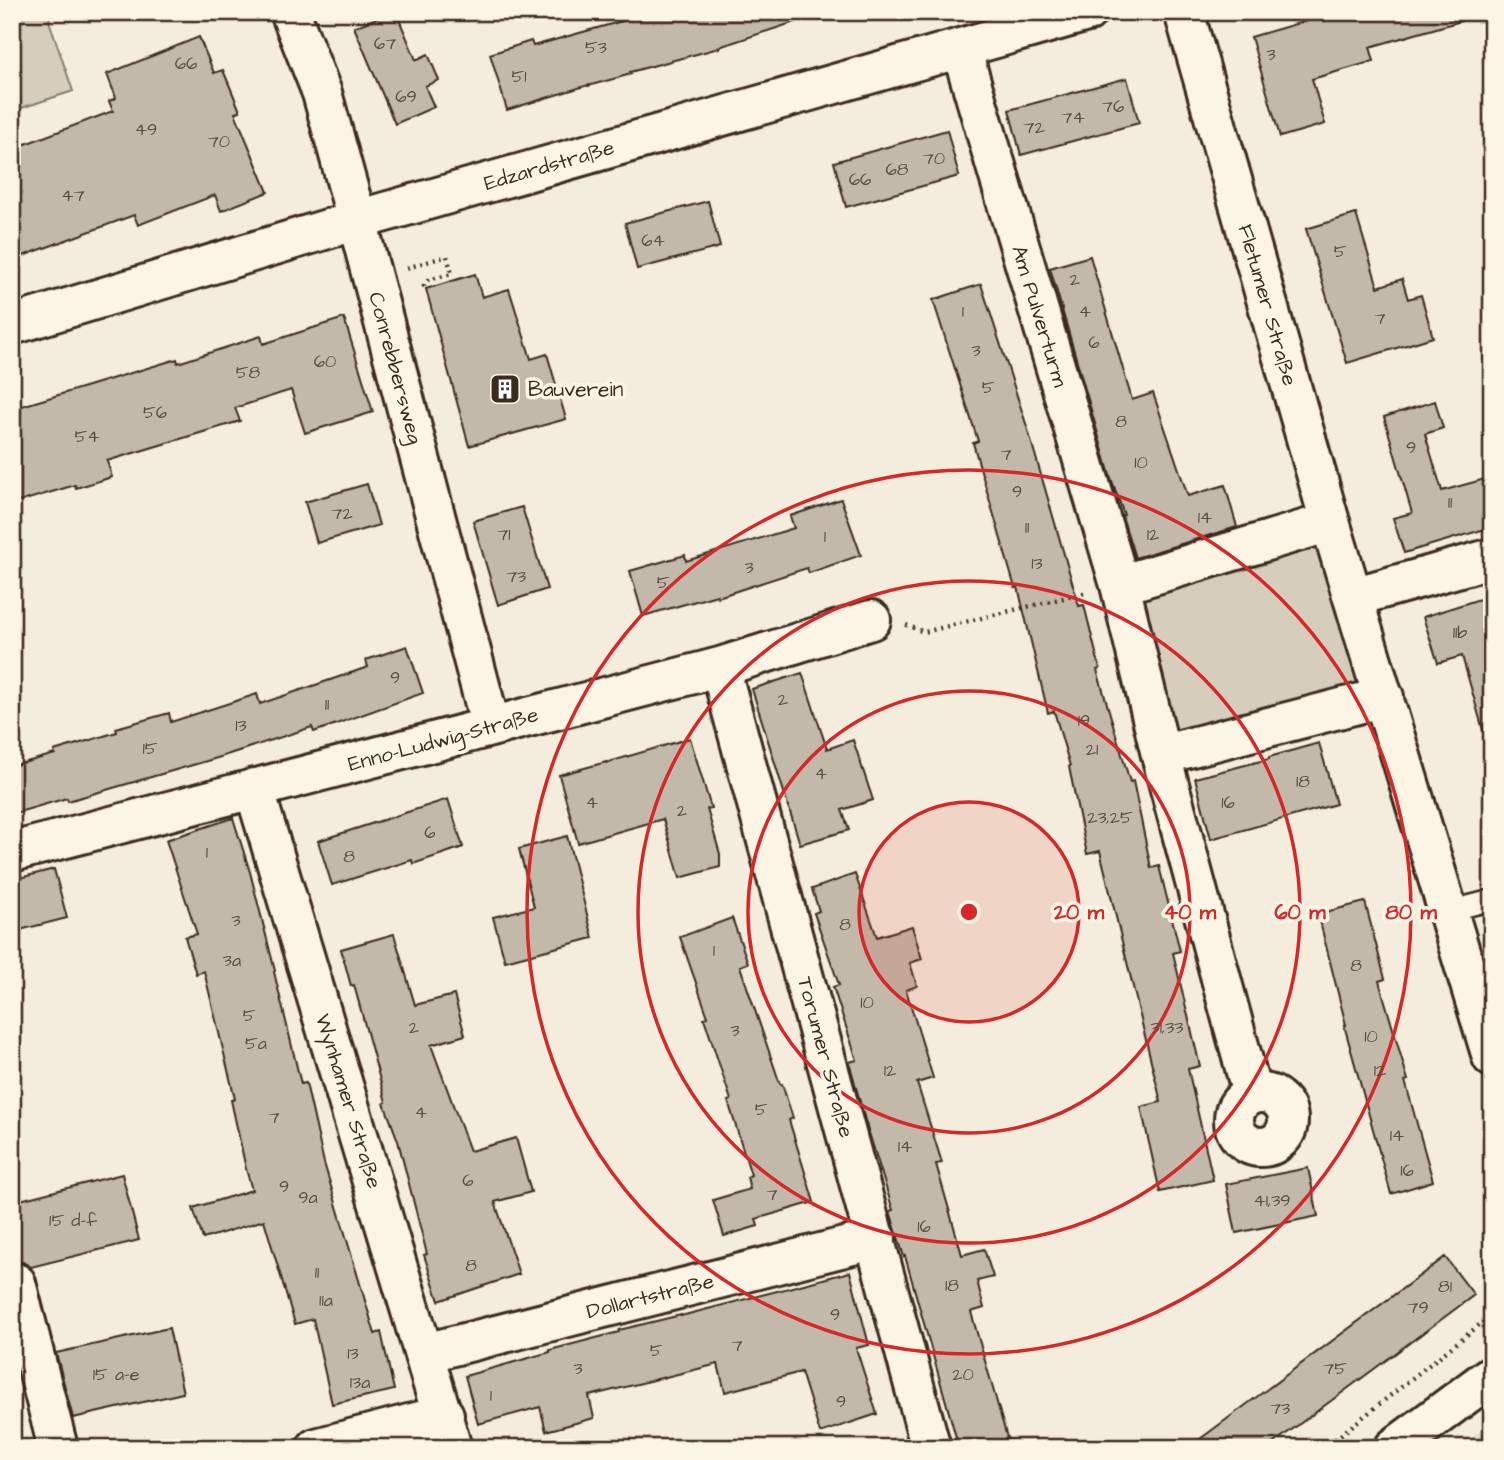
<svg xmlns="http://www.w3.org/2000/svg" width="1504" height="1460" font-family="'Architects Daughter',sans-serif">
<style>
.built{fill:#e5ddce}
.green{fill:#d6cdbd;stroke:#887c6e;stroke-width:2}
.building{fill:#c3b9aa;stroke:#3b2a1e;stroke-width:2}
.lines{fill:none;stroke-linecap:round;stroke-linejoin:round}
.lane-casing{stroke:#3b2a1e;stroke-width:24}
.street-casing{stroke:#3b2a1e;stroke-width:44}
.path{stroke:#3b2a1e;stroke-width:4.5;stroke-dasharray:2 5;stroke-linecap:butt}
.lane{stroke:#fcf5e5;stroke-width:19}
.street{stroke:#fcf5e5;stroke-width:38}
.ring{fill:none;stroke:#d62828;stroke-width:3.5}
.labels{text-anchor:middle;stroke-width:7;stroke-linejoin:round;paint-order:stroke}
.number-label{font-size:18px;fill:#5d4e41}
.street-label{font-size:21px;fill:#3b2a1e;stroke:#fcf5e5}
.poi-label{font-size:21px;fill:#3b2a1e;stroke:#fcf5e5;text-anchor:start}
.centre{fill:#d62828;stroke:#fcf5e5;stroke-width:3.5}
.ring-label{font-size:21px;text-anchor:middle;font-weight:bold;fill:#d62828;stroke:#fcf5e5;stroke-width:7;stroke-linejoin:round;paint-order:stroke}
</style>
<rect width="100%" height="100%" fill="#f4eddd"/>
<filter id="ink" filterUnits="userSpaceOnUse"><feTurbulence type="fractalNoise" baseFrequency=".0143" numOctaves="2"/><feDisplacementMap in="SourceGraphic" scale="14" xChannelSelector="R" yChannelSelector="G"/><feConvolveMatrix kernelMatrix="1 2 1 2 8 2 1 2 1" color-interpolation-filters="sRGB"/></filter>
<g filter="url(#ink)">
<path class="built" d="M1492,1423V1448H1457Z"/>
<path class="green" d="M12,12H51L49,21L73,91L12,111Z
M1330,522L1384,697L1161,755L1120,585Z"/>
<path class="building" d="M392,12H396L416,60L428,54L439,80L425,86L434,107L395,124L354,27Z
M631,12H806L807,18L719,47V48L630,72L631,74L588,86V85L507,110L490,54L531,41L533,46L633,18Z
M1337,12H1460L1461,21L1370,47L1374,61L1312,79L1325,124L1280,137L1251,37Z
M199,37L214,73L223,70L240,111L235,113L268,192L221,211L215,195L138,225L134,215L12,260V149L113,111L109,101L116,98L107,74Z
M1127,78L1139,123L1021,155L1009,110Z
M947,130L959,176L846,207L834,162Z
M708,201L720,247L637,269L625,223Z
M1356,214L1378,287L1402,279L1408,299L1421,295L1433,337L1347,363L1306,229Z
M1090,256L1132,400L1153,393L1188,496L1225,485L1237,527L1135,558L1122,516L1124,515L1109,472L1050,268Z
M475,274L482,297L509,289L531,359L547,354L566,419L469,446L426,289Z
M981,284L1028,430L1079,606L1084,605L1100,669L1097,670L1130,782L1133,781L1151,868L1159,866L1180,951L1173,953L1200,1066L1188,1069L1213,1180L1160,1192L1141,1107L1161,1102L1100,851L1087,854L1069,767L1070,766L1054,711L1048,713L1018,587L1015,588L973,443L978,441L933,300Z
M344,318L373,412L305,433L291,390L235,408L240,421L107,461L112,477L76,488L75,485L12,504V409L177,359L178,363L261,336L263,344Z
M1435,401L1443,428L1425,434L1442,491L1492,477V527L1404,553L1393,518L1412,513L1384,417Z
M367,484L379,525L317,543L305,502Z
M841,499L861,555L809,573L807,568L718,597L717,595L643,616L630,571L685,555L686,561L794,528L790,516Z
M522,507L547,589L498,605L473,521Z
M1492,595V729L1483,730L1462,656L1438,663L1423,617Z
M407,646L423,693L314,732L312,727L217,758L68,801L67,798L12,814V766L55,754L54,751L117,732L116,728L169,713L171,722L257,694L260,704L368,667L366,660Z
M802,673L827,749L853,740L873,800L842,810L849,830L800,844L752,689Z
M690,738L711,808L707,809L720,854V867L680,878L663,819L578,843L559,775L606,762V763Z
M1319,743L1336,804L1211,839L1195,778L1269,759V757Z
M448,799L463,847L413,864L412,860L332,885L318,841Z
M233,818L250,872L275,971L274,972L301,1084L306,1083L324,1163L375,1334L381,1332L394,1390L332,1404L313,1319L295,1324L264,1220L203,1239L193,1208L252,1190L246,1169L231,1100L235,1099L204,971L196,974L185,937L197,934L166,840Z
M567,836L593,938L505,961L493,917L534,907L519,849Z
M54,869L67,918L12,932V880Z
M855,874L877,937L912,926L922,959L910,963L917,986L906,990L933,1078L917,1083L942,1163L936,1164L962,1255L984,1249L993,1277L977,1281L984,1308L971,1312L1010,1448H959L905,1256L904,1257L890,1211L893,1210L865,1120L849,1062L857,1060L833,987L839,985L814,913L819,911L812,889Z
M1365,902L1385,979L1379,981L1408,1080L1405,1081L1433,1181L1391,1194L1344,1025H1346L1318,914Z
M732,918L748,963L740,966L780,1084H782L793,1118L789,1120L814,1202L756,1219L758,1226L724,1236L713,1200L750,1189L747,1177L751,1175L728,1101L731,1100L704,1018L708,1017L680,937Z
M394,934L415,1005L454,995L465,1035L431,1045L470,1151L516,1138L531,1192L495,1202L519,1274L439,1301L424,1255L427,1254L398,1141L384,1103L386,1102L354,985L351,986L341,949Z
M1308,1168L1318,1216L1236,1233L1226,1184Z
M122,1174L139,1240L31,1267L23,1262H19L12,1238V1202Z
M1445,1257L1474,1295L1446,1316L1267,1448H1188Z
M850,1272L869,1345L856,1348L877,1414L820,1433L801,1372L725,1392L718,1364L589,1396L594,1418L546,1431L540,1407L478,1424L465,1376L550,1352V1350L619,1332V1330L681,1315V1316Z
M169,1328L183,1393L73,1418L56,1353Z"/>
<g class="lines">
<g class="lane-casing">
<path id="lane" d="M1449,911L1492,900"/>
</g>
<g class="street-casing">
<path id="street" d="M290,12L322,93L357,220L491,727
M1184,12L1330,522L1492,1057
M961,48L1120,585L1161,755L1252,1094
M12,325L357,220L1087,12
M1120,585L1330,522
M1353,597L1492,558
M720,667L931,1448
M1161,755L1384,697
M254,788L452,1448
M12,852L720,667L871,620
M1234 1120a27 27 0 1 1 54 0a27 27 0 1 1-54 0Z
M16,1283L58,1448
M425,1353L876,1239
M316,1448L444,1415
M1394,1448L1492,1375"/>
</g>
<path class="path" d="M407,268L447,256L452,274L428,280L424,286L428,289
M906,625L924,632L1084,593
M1324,1448L1492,1315"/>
<use href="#lane" class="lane"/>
<use href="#street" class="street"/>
</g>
</g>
<circle cx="969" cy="912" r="110" fill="#d62828" fill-opacity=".12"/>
<g class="ring">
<circle cx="969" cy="912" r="110"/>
<circle cx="969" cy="912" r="221"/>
<circle cx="969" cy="912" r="331"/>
<circle cx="969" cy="912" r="442"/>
</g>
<defs>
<g id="building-square" transform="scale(1.575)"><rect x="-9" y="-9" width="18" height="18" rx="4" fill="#3b2a1e" stroke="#fcf5e5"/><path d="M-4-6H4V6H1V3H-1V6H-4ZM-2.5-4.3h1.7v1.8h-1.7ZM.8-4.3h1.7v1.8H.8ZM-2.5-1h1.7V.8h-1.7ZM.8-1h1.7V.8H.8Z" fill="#fff"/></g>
</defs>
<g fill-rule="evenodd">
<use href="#building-square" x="505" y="389"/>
</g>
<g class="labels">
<g class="number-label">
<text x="385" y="49">67</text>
<text x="596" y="53">53</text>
<text x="1271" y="60">3</text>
<text x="186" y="69">66</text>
<text x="519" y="82">51</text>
<text x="406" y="102">69</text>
<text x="1113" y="112">76</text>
<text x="1073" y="123">74</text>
<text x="1034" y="133">72</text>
<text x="146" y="135">49</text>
<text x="219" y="147">70</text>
<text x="934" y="164">70</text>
<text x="897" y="175">68</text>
<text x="860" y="185">66</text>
<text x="73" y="201">47</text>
<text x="653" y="246">64</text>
<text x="1340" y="257">5</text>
<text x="1075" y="285">2</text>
<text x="963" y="317">1</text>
<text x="1085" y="317">4</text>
<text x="1380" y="324">7</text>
<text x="1094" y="348">6</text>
<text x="976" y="356">3</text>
<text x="325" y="367">60</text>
<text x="248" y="378">58</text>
<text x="988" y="393">5</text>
<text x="155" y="418">56</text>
<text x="1121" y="427">8</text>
<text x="87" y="442">54</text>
<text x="1411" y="453">9</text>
<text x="1006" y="460">7</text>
<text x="1141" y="468">10</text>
<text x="1017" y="497">9</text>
<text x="1450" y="508">11</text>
<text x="342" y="519">72</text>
<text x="1205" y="523">14</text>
<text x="1027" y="533">11</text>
<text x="504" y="540">71</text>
<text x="1153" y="540">12</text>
<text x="825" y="542">1</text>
<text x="1037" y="569">13</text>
<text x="749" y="573">3</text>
<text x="516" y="582">73</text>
<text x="663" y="588">5</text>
<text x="1460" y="638">11b</text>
<text x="395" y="683">9</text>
<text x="783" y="705">2</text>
<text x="327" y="710">11</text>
<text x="1084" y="726">19</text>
<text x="241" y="731">13</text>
<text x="150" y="754">15</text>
<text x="1092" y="755">21</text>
<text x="821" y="779">4</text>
<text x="1303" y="787">18</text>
<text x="592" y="808">4</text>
<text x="1228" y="808">16</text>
<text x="682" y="816">2</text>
<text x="1110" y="823">23,25</text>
<text x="430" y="838">6</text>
<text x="207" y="858">1</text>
<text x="349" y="862">8</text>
<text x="236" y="926">3</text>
<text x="845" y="930">8</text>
<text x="714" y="956">1</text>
<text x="232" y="966">3a</text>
<text x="1356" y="971">8</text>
<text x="867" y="1008">10</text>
<text x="249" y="1021">5</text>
<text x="414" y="1033">2</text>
<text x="1167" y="1033">31,33</text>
<text x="735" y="1036">3</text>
<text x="1371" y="1042">10</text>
<text x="256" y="1049">5a</text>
<text x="890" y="1076">12</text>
<text x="1380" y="1076">12</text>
<text x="761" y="1115">5</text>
<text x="421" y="1118">4</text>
<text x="274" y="1123">7</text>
<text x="1397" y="1141">14</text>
<text x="905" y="1152">14</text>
<text x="1407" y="1176">16</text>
<text x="468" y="1186">6</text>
<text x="284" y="1192">9</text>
<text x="772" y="1200">7</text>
<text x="308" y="1203">9a</text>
<text x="1272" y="1206">41,39</text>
<text x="73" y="1226">15 d-f</text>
<text x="924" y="1232">16</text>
<text x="471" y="1271">8</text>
<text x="317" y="1278">11</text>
<text x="952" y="1291">18</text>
<text x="1445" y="1292">81</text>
<text x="326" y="1306">11a</text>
<text x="1418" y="1313">79</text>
<text x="835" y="1320">9</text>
<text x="737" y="1351">7</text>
<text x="656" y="1356">5</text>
<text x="353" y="1359">13</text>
<text x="578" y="1374">3</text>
<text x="1335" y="1374">75</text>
<text x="116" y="1380">15 a-e</text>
<text x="963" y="1380">20</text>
<text x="360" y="1388">13a</text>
<text x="491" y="1401">1</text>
<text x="841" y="1407">9</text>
<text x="1280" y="1414">73</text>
</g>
<g class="street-label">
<text transform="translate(549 165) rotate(-16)" y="7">Edzardstraße</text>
<text transform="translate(1268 305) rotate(74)" y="7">Fletumer Straße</text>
<text transform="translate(1040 316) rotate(73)" y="7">Am Pulverturm</text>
<text transform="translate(396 368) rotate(75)" y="7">Conrebbersweg</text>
<text transform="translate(443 739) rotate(-15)" y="7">Enno-Ludwig-Straße</text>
<text transform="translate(826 1057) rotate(75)" y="7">Torumer Straße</text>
<text transform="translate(349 1101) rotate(73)" y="7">Wynhamer Straße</text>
<text transform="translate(650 1296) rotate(-14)" y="7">Dollartstraße</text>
</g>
<g class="poi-label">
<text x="528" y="396">Bauverein</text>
</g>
</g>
<circle cx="969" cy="912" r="10" class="centre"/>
<g class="ring-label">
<text x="1079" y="919">20 m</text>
<text x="1190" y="919">40 m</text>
<text x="1300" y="919">60 m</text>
<text x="1411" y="919">80 m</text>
</g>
<rect width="1504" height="1460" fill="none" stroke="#fcf5e5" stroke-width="42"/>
<rect x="21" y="21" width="1462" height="1418" fill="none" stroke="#3b2a1e" stroke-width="2.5" filter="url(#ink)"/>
</svg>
